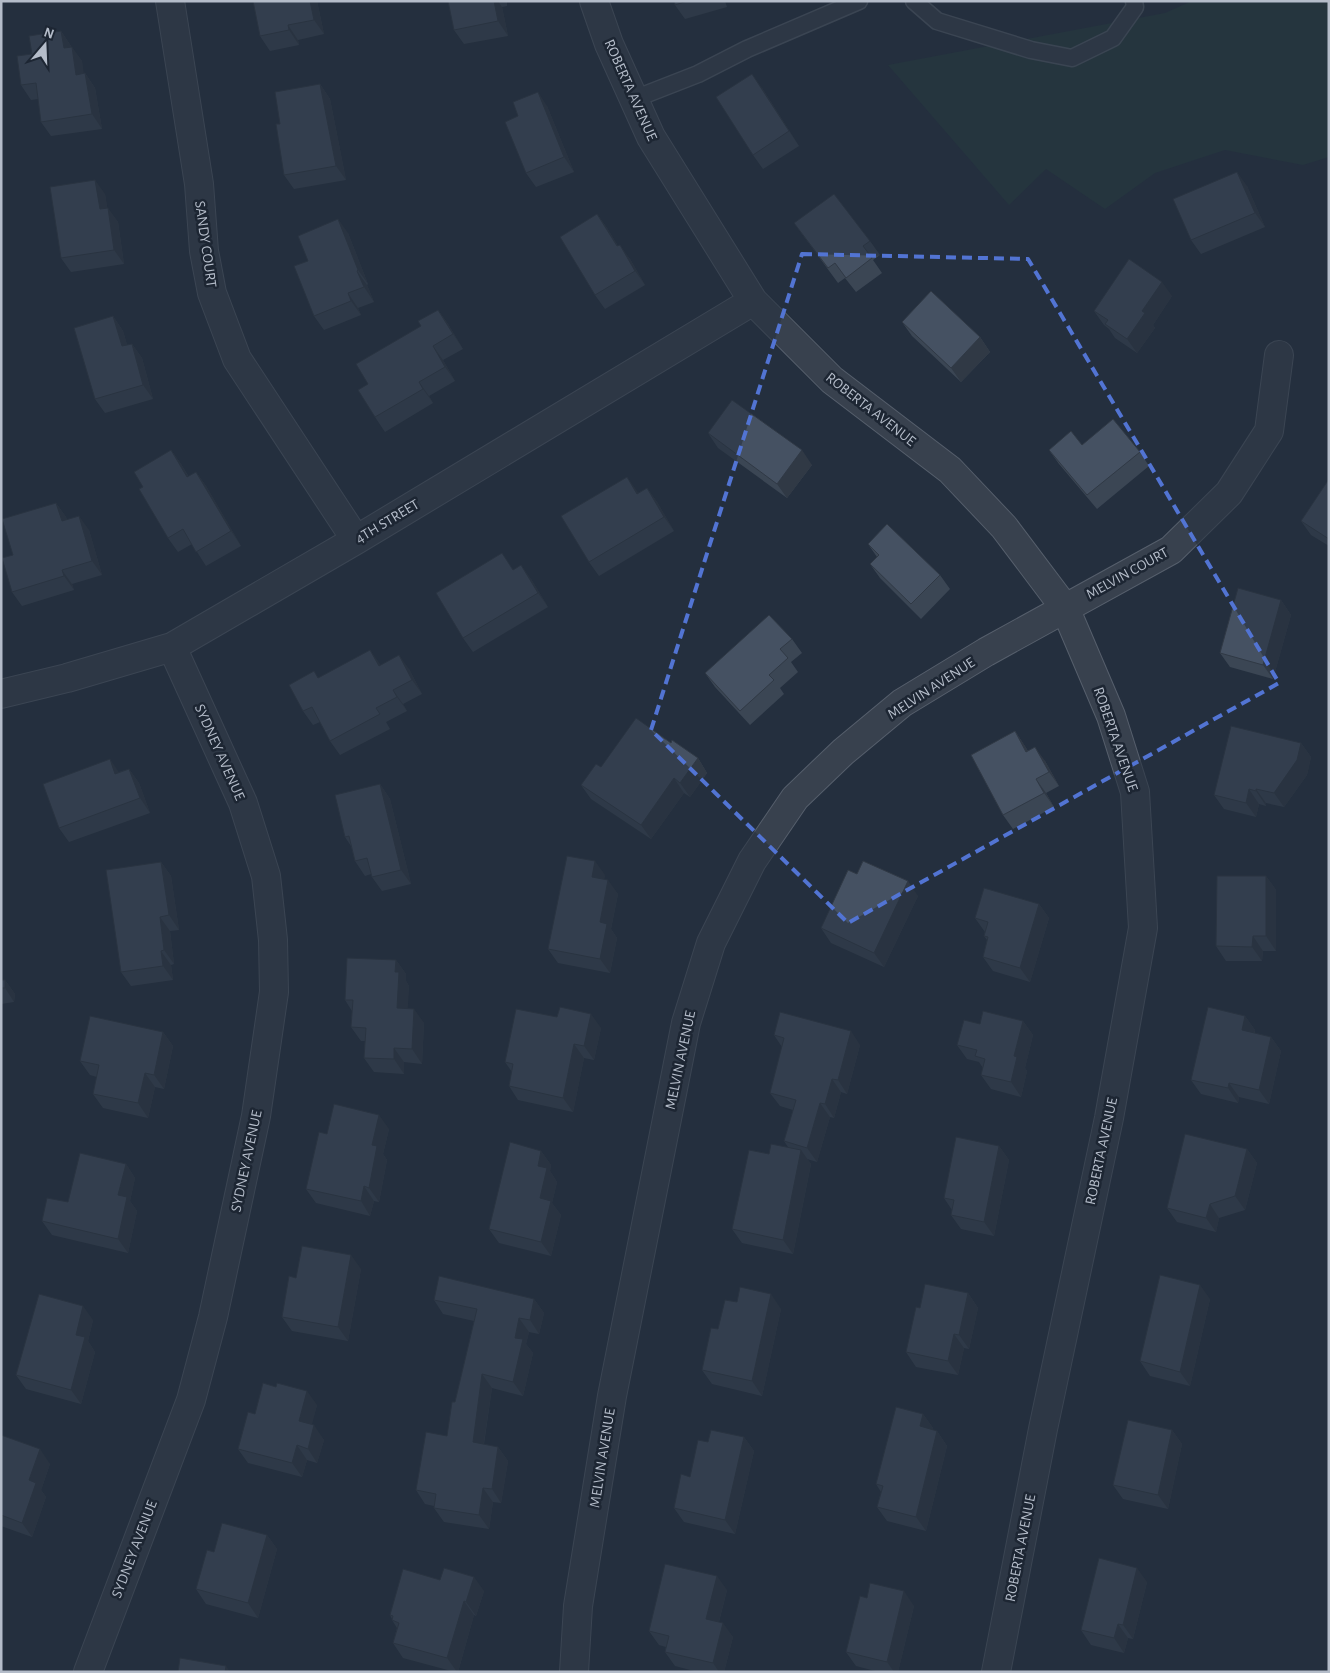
<svg xmlns="http://www.w3.org/2000/svg" width="1330" height="1673" font-family="'Alegreya Sans',sans-serif">
<style>
.green{fill:#263c3f}
.lines{fill:none;stroke-linecap:round;stroke-linejoin:round}
.lane-casing{stroke:#565f6c;stroke-width:19}
.street-casing{stroke:#565f6c;stroke-width:30}
.lane{stroke:#38414e;stroke-width:16}
.street{stroke:#38414e;stroke-width:28}
.wall{fill:#3b4654}
.shaded-wall{fill:#303945}
.building{fill:#455162;stroke:#303945}
.marked{fill:none;stroke:#5274d3;stroke-width:4;stroke-dasharray:10 6;stroke-linejoin:round}
.labels{text-anchor:middle;stroke-width:5;stroke-linejoin:round;paint-order:stroke}
.street-label{font-size:15px;fill:#b4bcc9;stroke:#1d2633}
</style>
<rect width="100%" height="100%" fill="#242f3e"/>
<path class="green" d="M1192,1H1329V157L1303,165L1225,150L1155,173L1105,209L1046,169L1009,205L888,65L1165,13Z"/>
<g class="lines">
<g class="lane-casing">
<path id="lane" d="M914,1L937,21L1031,50L1072,58L1113,38L1135,7L1134,1
M634,99L698,74L747,49L859,1"/>
</g>
<g class="street-casing">
<path id="street" d="M170,1L199,184L204,251L212,293L237,359L356,540
M594,1L609,44L651,137L753,301L832,380L950,470L1004,527L1065,608L1111,716L1135,792L1143,928L1109,1118L1043,1429L996,1672
M1,694L67,678L172,647L356,540L753,301
M88,1672L191,1400L213,1317L256,1116L274,992L273,940L266,876L243,803L172,647
M574,1672L578,1606L612,1396L686,1023L711,943L752,861L795,798L843,752L902,703L986,652L1171,550L1229,493L1269,431L1279,355"/>
</g>
<use href="#lane" class="lane"/>
<use href="#street" class="street"/>
</g>
<path class="wall" d="M317,1L324,34L298,40L299,45L270,51L260,36Z
M448,1H507V6L502,7L508,36L464,44L454,30Z
M674,1H725L727,7L685,19L675,5Z
M61,31L71,46V47L82,61L83,74L85,73L95,88L102,129L51,136L41,122L38,99L31,100L21,85L32,54Z
M320,84L330,99L346,180L294,189L284,175Z
M762,88L799,146L763,169L753,155Z
M547,106L574,172L536,187L526,173L518,116Z
M1247,186L1265,227L1201,254L1191,240Z
M105,194L107,208L118,222L124,264L71,272L61,258Z
M597,214L607,228L618,246L630,259L645,285L605,309L595,295Z
M794,223L870,241L880,255L873,260L882,273L856,292L845,278L838,283Z
M348,233L368,284L367,285L374,302L358,308L361,315L324,330L314,316L308,261Z
M1172,296L1153,325L1155,328L1137,353L1115,338L1109,329L1104,325L1094,311Z
M438,310L448,324L463,349L443,360L455,381L429,396L433,403L385,432L375,417L421,326Z
M113,316L123,331L127,345L132,344L142,358L153,399L105,413L95,399Z
M902,322L980,337L990,352L961,382L912,336Z
M708,433L812,465L787,498L718,448Z
M1082,445L1140,452L1149,466L1097,509L1059,464L1049,450Z
M171,450L181,464L189,477L196,472L206,486L241,546L206,566L192,544L178,552L168,538L143,487Z
M1329,479V546L1311,535L1301,521Z
M647,488L657,502L674,531L599,576L589,562L638,493Z
M56,503L66,517L67,520L89,530L102,575L72,584L74,590L22,606L12,592L13,555Z
M868,544L940,575L950,589L921,619L880,578L870,564L877,557Z
M514,569L531,579L548,607L473,652L463,638Z
M1281,600L1291,615L1273,679L1230,667L1220,653Z
M792,639L802,653L791,662L798,672L780,688L784,694L750,725L715,687L705,673Z
M380,665L409,669L422,694L403,704L407,711L386,722L390,729L340,755L330,741L320,722L313,725L303,711L319,678Z
M1015,731L1028,751L1045,761L1059,786L1046,793L1054,807L1013,829L1003,815Z
M671,743L698,758L707,773L690,797L684,793L651,839L591,799L581,785L601,767Z
M1301,743L1311,757L1307,775L1284,807L1266,803V806L1259,804L1256,817L1224,809L1214,795Z
M129,769L139,783L150,813L69,842L59,828L119,772Z
M380,784L390,799L411,884L382,891L372,877L371,874L365,876L355,861L351,846L345,837Z
M161,862L171,876L179,930L170,931L174,964L171,965L173,980L131,986L121,972Z
M857,874L918,896L884,967L831,943L821,928Z
M605,875L604,879L618,894L611,929L617,938L610,973L558,963L548,949Z
M1266,876L1276,890V951H1263L1262,961H1226L1216,946Z
M1039,904L1049,918L1030,982L993,971L983,957L987,940L984,936L985,932L975,918Z
M396,960L406,974V981L409,986L407,1008L424,1023L422,1064L404,1062V1074L374,1072L364,1058L365,1041H361L351,1027L352,1011L345,1000Z
M1,980H5L15,994L14,1002L1,1004Z
M1245,1016L1255,1030V1033L1271,1037L1281,1051L1269,1104L1239,1097L1238,1103L1201,1094L1191,1080Z
M1023,1021L1033,1035L1025,1068L1027,1071L1021,1097L991,1089L981,1075L983,1068L979,1062L967,1059L957,1045Z
M601,1028L594,1060L584,1058L573,1112L518,1100L509,1086L512,1072L505,1062Z
M163,1032L173,1046L164,1089L155,1087L148,1118L103,1108L93,1094L97,1077L90,1075L80,1061Z
M774,1035L860,1045L847,1094L841,1092L834,1118L830,1117L817,1162L807,1159L811,1164L793,1254L742,1243L732,1229L769,1154L788,1147L784,1141L793,1110L780,1106L770,1093L782,1047Z
M389,1129L383,1154L387,1160L379,1202L374,1201L370,1216L316,1203L306,1189L327,1134Z
M999,1146L1009,1160L994,1236L961,1229L951,1215L952,1210L944,1198Z
M1247,1149L1257,1163L1245,1210L1219,1218L1216,1232L1177,1222L1167,1208Z
M541,1151L551,1165L550,1171L557,1182L552,1203L561,1215L551,1256L499,1243L489,1229Z
M126,1164L135,1178L130,1201L137,1211L128,1253L52,1235L42,1221Z
M361,1269L348,1341L292,1331L282,1317L296,1278Z
M968,1293L978,1308L969,1349L964,1348L958,1375L916,1367L906,1352L920,1308Z
M534,1299L544,1313L539,1334L529,1332L526,1344L533,1353L523,1396L492,1388L484,1444L498,1447L508,1461L501,1503L493,1502L489,1529L444,1522L434,1508V1506L425,1504L416,1490L447,1436L474,1321L443,1314L434,1300Z
M1210,1299L1190,1386L1150,1376L1140,1361Z
M737,1302L781,1309L762,1396L712,1384L702,1370L718,1329Z
M93,1320L88,1341L95,1352L81,1404L26,1389L16,1375Z
M317,1405L311,1425L324,1440L317,1463L307,1460L302,1477L248,1463L238,1449L255,1414Z
M923,1414L933,1428L932,1430L937,1431L947,1446L926,1531L887,1521L877,1507L881,1492L876,1484Z
M1172,1430L1182,1444L1168,1509L1123,1499L1113,1485Z
M1,1435L50,1464L41,1490L46,1497L32,1537L1,1526Z
M744,1437L754,1451L735,1534L684,1522L674,1508L708,1442Z
M267,1535L277,1549L258,1618L206,1604L196,1589L214,1552Z
M440,1580L484,1591L476,1616L474,1615L458,1672H455L403,1658L393,1643L397,1628L392,1620V1619L390,1615Z
M1147,1582L1133,1639L1128,1638L1124,1653L1091,1645L1081,1630Z
M727,1590L719,1622L733,1637L724,1672H698L675,1666L665,1652L666,1647L659,1645L649,1631Z
M867,1598L914,1606L898,1672H879L856,1666L846,1652Z"/>
<path class="shaded-wall" d="M310,1H317L324,34L314,20Z
M494,1H498L502,7L508,36L498,21Z
M288,25L298,40L299,45L289,30Z
M61,31L71,46L73,62L64,48Z
M72,47L82,61L86,89L76,75Z
M85,73L95,88L102,129L92,114Z
M752,74L762,88L799,146L789,131Z
M320,84L330,99L346,180L336,166Z
M538,92L547,106L574,172L564,157Z
M1237,172L1247,186L1265,227L1255,213Z
M95,180L105,194L110,223L100,209Z
M108,208L118,222L124,264L114,250Z
M597,214L607,228L627,261L617,246Z
M338,219L348,233L368,284L358,270Z
M620,245L630,259L645,285L635,271Z
M357,271L367,285L374,302L364,287Z
M1162,282L1172,296L1153,325L1155,328L1137,353L1127,339L1142,311Z
M348,293L358,308L361,315L351,301Z
M438,310L448,324L463,349L453,334Z
M113,316L123,331L132,361L122,346Z
M980,337L990,352L961,382L951,368Z
M132,344L142,358L153,399L143,385Z
M433,346L443,360L455,381L445,367Z
M419,382L429,396L433,403L423,389Z
M171,450L181,464L197,492L187,477Z
M802,450L812,465L787,498L777,484Z
M196,472L206,486L241,546L231,531Z
M627,477L637,491L647,508L637,494Z
M647,488L657,502L674,531L664,517Z
M56,503L66,517L72,536L62,521Z
M79,516L89,530L102,575L92,561Z
M521,565L531,579L548,607L538,593Z
M62,570L72,584L74,590L64,576Z
M1281,600L1291,615L1273,679L1263,665Z
M370,650L380,664L389,680L379,666Z
M399,655L409,669L422,694L412,680Z
M393,690L403,704L407,711L397,697Z
M1015,731L1025,746L1036,766L1026,752Z
M1301,743L1311,757L1307,775L1284,807L1274,793Z
M1035,747L1045,761L1059,786L1049,772Z
M698,758L707,773L690,797L680,783Z
M110,759L120,774H115Z
M129,769L139,783L150,813L140,798Z
M674,778L684,793L651,839L641,825Z
M1036,779L1046,793L1054,807L1044,793Z
M380,784L390,799L411,884L401,870Z
M1249,789L1259,804L1256,817L1246,803Z
M1256,789L1266,803V806L1256,791Z
M595,861L605,875L602,891L592,877Z
M161,862L171,876L179,930L169,915Z
M1266,876L1276,890V951L1266,936Z
M608,880L618,894L611,929L617,938L610,973L600,959V922Z
M908,881L918,896L884,967L874,953Z
M1039,904L1049,918L1030,982L1020,968Z
M160,917L170,931L174,964L164,950Z
M1253,936L1263,951L1262,961L1252,947Z
M161,951L171,965L173,980L163,966Z
M396,960L406,974V981L409,986L407,1022L397,1008L395,972Z
M5,980L15,994L14,1002L5,988Z
M414,1009L424,1023L422,1064L412,1049Z
M591,1014L601,1028L594,1060L584,1046Z
M1245,1016L1255,1030L1252,1044L1242,1030Z
M1023,1021L1033,1035L1025,1068L1027,1071L1021,1097L1011,1082L1014,1056Z
M851,1031L860,1045L847,1094L838,1080Z
M163,1032L173,1046L164,1089L154,1075Z
M1271,1037L1281,1051L1269,1104L1259,1090Z
M574,1044L584,1058L573,1112L563,1098Z
M394,1048L404,1062V1074L394,1059Z
M145,1073L155,1087L148,1118L138,1103Z
M832,1079L841,1092L834,1118L825,1104Z
M1229,1083L1239,1097L1238,1103L1228,1088Z
M820,1103L830,1117L817,1162L807,1148Z
M379,1115L389,1129L383,1154L387,1160L379,1202L369,1188L372,1145Z
M999,1146L1009,1160L994,1236L984,1222Z
M1247,1149L1257,1163L1245,1210L1235,1196Z
M801,1150L811,1164L793,1254L783,1240Z
M541,1151L551,1165L550,1171L557,1182L552,1203L561,1215L551,1256L541,1242L538,1166Z
M126,1164L135,1178L130,1201L137,1211L128,1253L118,1239V1195Z
M364,1186L374,1201L370,1216L361,1201Z
M1210,1204L1219,1218L1216,1232L1206,1218Z
M351,1255L361,1269L348,1341L338,1327Z
M1200,1285L1210,1299L1190,1386L1180,1372Z
M968,1293L978,1308L969,1349L959,1335Z
M771,1294L781,1309L762,1396L752,1381Z
M534,1299L544,1313L539,1334L530,1320Z
M83,1306L93,1320L88,1341L95,1352L81,1404L71,1390L76,1335Z
M519,1318L529,1332L526,1344L533,1353L523,1396L513,1382L515,1338Z
M954,1334L964,1348L958,1375L948,1361Z
M482,1374L492,1388L482,1455L473,1442Z
M307,1391L317,1405L309,1436L299,1421Z
M923,1414L933,1428L930,1441L920,1426Z
M314,1425L324,1440L317,1463L308,1449Z
M1172,1430L1182,1444L1168,1509L1158,1495Z
M937,1431L947,1446L926,1531L916,1517Z
M744,1437L754,1451L735,1534L725,1520Z
M297,1445L307,1460L302,1477L292,1463Z
M498,1447L508,1461L501,1503L492,1489Z
M40,1449L50,1464L41,1490L46,1497L32,1537L22,1523L29,1480Z
M483,1488L493,1502L489,1529L479,1515Z
M267,1535L277,1549L258,1618L248,1603Z
M1137,1568L1147,1582L1133,1639L1123,1625Z
M717,1576L727,1590L716,1633L706,1619Z
M474,1577L484,1591L476,1616L466,1602Z
M904,1591L914,1606L898,1672H894L887,1662Z
M464,1601L474,1615L458,1672H457L447,1658Z
M723,1623L733,1637L724,1672H719L713,1663Z
M1118,1624L1128,1638L1124,1653L1114,1638Z
M226,1666L230,1672H225Z"/>
<path class="building" d="M253,1H310L314,20L288,25L289,30L260,36Z
M448,1H494L498,21L454,30Z
M674,1H687L675,5Z
M61,31L64,48L72,47L76,75L85,73L92,114L41,122L36,83L21,85L17,56L32,54L29,36Z
M752,74L789,131L753,155L716,97Z
M320,84L336,166L284,175L276,124H280L275,92Z
M538,92L564,157L526,173L505,122L518,116L513,102Z
M1237,172L1255,213L1191,240L1173,199Z
M95,180L100,209L108,208L114,250L61,258L50,187Z
M834,194L870,241L863,246L872,258L846,278L835,263L828,268L794,223Z
M597,214L617,246L620,245L635,271L595,295L560,237Z
M338,219L358,270L357,271L364,287L348,293L351,301L314,316L294,266L308,261L298,236Z
M1129,259L1162,282L1142,311L1145,313L1127,339L1105,324L1108,320L1094,311Z
M931,291L980,337L951,368L902,322Z
M438,310L453,334L433,346L445,367L419,382L423,389L375,417L358,390L368,384L356,364L421,326L418,321Z
M113,316L122,346L132,344L143,385L95,399L74,328Z
M732,400L802,450L777,484L708,433Z
M1113,419L1140,452L1087,495L1049,450L1071,431L1082,445Z
M171,450L187,477L196,472L231,531L196,552L183,529L168,538L139,489L143,487L134,472Z
M627,477L637,494L647,488L664,517L589,562L561,516Z
M1329,479V539L1301,521Z
M56,503L62,521L79,516L92,561L62,570L64,576L12,592L2,558L13,555L2,519Z
M887,524L940,575L911,604L870,564L879,555L868,544Z
M502,553L513,570L521,565L538,593L463,638L436,593Z
M1238,588L1281,600L1263,665L1220,653Z
M769,615L792,639L780,649L788,658L769,675L774,680L740,711L705,673Z
M370,650L379,666L399,655L412,680L393,690L397,697L376,708L380,714L330,741L312,707L303,711L289,685L314,671L318,678Z
M636,718L671,743L672,740L698,758L680,783L674,778L641,825L581,785L596,764L601,767Z
M1231,726L1301,743L1297,760L1274,793L1256,789V791L1249,789L1246,803L1214,795Z
M1015,731L1026,752L1035,747L1049,772L1036,779L1044,793L1003,815L971,755Z
M110,759L115,774L129,769L140,798L59,828L43,784Z
M380,784L401,870L372,877L367,858L355,861L349,836L345,837L335,795Z
M567,856L595,861L592,877L608,880L600,922L607,924L600,959L548,949Z
M863,861L908,881L874,953L821,928L848,870L857,874Z
M161,862L169,915L160,917L164,950L161,951L163,966L121,972L106,870Z
M1217,876H1266V936H1253L1252,947L1216,946Z
M984,888L1039,904L1020,968L983,957L988,937L984,936L988,922L975,918Z
M347,958L396,960L395,972H399L397,1008L414,1009L412,1049L394,1048V1059L364,1058L366,1028L351,1027L353,1000H345Z
M1,980H5V988H1Z
M560,1007L591,1014L584,1046L574,1044L563,1098L509,1086L513,1064L505,1062L516,1009L557,1017Z
M1208,1007L1245,1016L1242,1030L1271,1037L1259,1090L1229,1083L1228,1088L1191,1080Z
M983,1011L1023,1021L1014,1056L1017,1057L1011,1082L981,1075L985,1059L975,1056L977,1050L957,1045L964,1020L980,1024Z
M780,1012L851,1031L838,1080L832,1079L825,1104L820,1103L807,1148L784,1141L796,1100L770,1093L784,1038L774,1035Z
M90,1016L163,1032L154,1075L145,1073L138,1103L93,1094L99,1065L80,1061Z
M334,1104L379,1115L372,1145L377,1146L369,1188L364,1186L361,1201L306,1189L319,1132L327,1134Z
M1185,1134L1247,1149L1235,1196L1210,1204L1206,1218L1167,1208Z
M956,1137L999,1146L984,1222L951,1215L954,1200L944,1198Z
M510,1142L541,1151L538,1166L547,1168L540,1198L551,1201L541,1242L489,1229Z
M771,1144L801,1150L783,1240L732,1229L749,1150L769,1154Z
M80,1153L126,1164L118,1195L127,1197L118,1239L42,1221L47,1198L68,1202Z
M302,1246L351,1255L338,1327L282,1317L289,1276L296,1278Z
M1160,1275L1200,1285L1180,1372L1140,1361Z
M439,1276L534,1299L530,1320L519,1318L515,1338L523,1339L513,1382L482,1374L473,1442L498,1447L492,1489L483,1488L479,1515L434,1508L436,1494L416,1490L426,1432L447,1436L452,1402H455L477,1309L434,1300Z
M925,1284L968,1293L959,1335L954,1334L948,1361L906,1352L916,1307L920,1308Z
M740,1287L771,1294L752,1381L702,1370L711,1328L718,1329L725,1300L737,1302Z
M39,1294L83,1306L76,1335L85,1337L71,1390L16,1375Z
M263,1383L276,1387L277,1383L307,1391L299,1421L314,1425L308,1449L297,1445L292,1463L238,1449L248,1412L255,1414Z
M896,1407L923,1414L920,1426L937,1431L916,1517L877,1507L883,1486L876,1484Z
M1128,1420L1172,1430L1158,1495L1113,1485Z
M711,1430L744,1437L725,1520L674,1508L681,1474L690,1477L698,1440L708,1442Z
M1,1435L40,1449L29,1480L36,1483L22,1523L1,1515Z
M222,1523L267,1535L248,1603L196,1589L207,1550L214,1552Z
M1099,1558L1137,1568L1123,1625L1118,1624L1114,1638L1081,1630Z
M665,1564L717,1576L706,1619L723,1623L713,1663L665,1652L669,1636L649,1631Z
M444,1568L474,1577L466,1602L464,1601L447,1658L393,1643L399,1623L392,1620L393,1616L390,1615L403,1569L440,1580Z
M870,1583L904,1591L887,1662L846,1652L860,1596L867,1598Z
M180,1658L226,1666L225,1672H178Z"/>
<path d="M0 0H1330V1673H0ZM802,254L1028,259L1279,683L848,923L651,730Z" fill="#242f3e" fill-opacity=".55" fill-rule="evenodd"/>
<path class="marked" d="M802,254L1028,259L1279,683L848,923L651,730Z"/>
<g class="labels">
<g class="street-label">
<text transform="translate(631 90) rotate(66)" y="5">ROBERTA AVENUE</text>
<text transform="translate(206 244) rotate(82)" y="5">SANDY COURT</text>
<text transform="translate(871 409) rotate(38)" y="5">ROBERTA AVENUE</text>
<text transform="translate(387 521) rotate(-31)" y="5">4TH STREET</text>
<text transform="translate(1127 573) rotate(-29)" y="5">MELVIN COURT</text>
<text transform="translate(931 688) rotate(-33)" y="5">MELVIN AVENUE</text>
<text transform="translate(1116 739) rotate(71)" y="5">ROBERTA AVENUE</text>
<text transform="translate(220 752) rotate(66)" y="5">SYDNEY AVENUE</text>
<text transform="translate(680 1060) rotate(-78)" y="5">MELVIN AVENUE</text>
<text transform="translate(1101 1151) rotate(-78)" y="5">ROBERTA AVENUE</text>
<text transform="translate(246 1161) rotate(-78)" y="5">SYDNEY AVENUE</text>
<text transform="translate(602 1458) rotate(-81)" y="5">MELVIN AVENUE</text>
<text transform="translate(1020 1548) rotate(-79)" y="5">ROBERTA AVENUE</text>
<text transform="translate(134 1549) rotate(-69)" y="5">SYDNEY AVENUE</text>
</g>
</g>
<rect width="1330" height="1673" fill="none" stroke="#b4bcc9" stroke-width="5"/>
<g transform="translate(45 45) rotate(19)" stroke="#1d2633" stroke-width="4" paint-order="stroke">
<path d="M0-4L9 19L0 12L-9 19Z" fill="#b4bcc9"/>
<text y="-8" font-size="14" font-weight="bold" text-anchor="middle" fill="#b4bcc9">N</text>
</g>
</svg>
